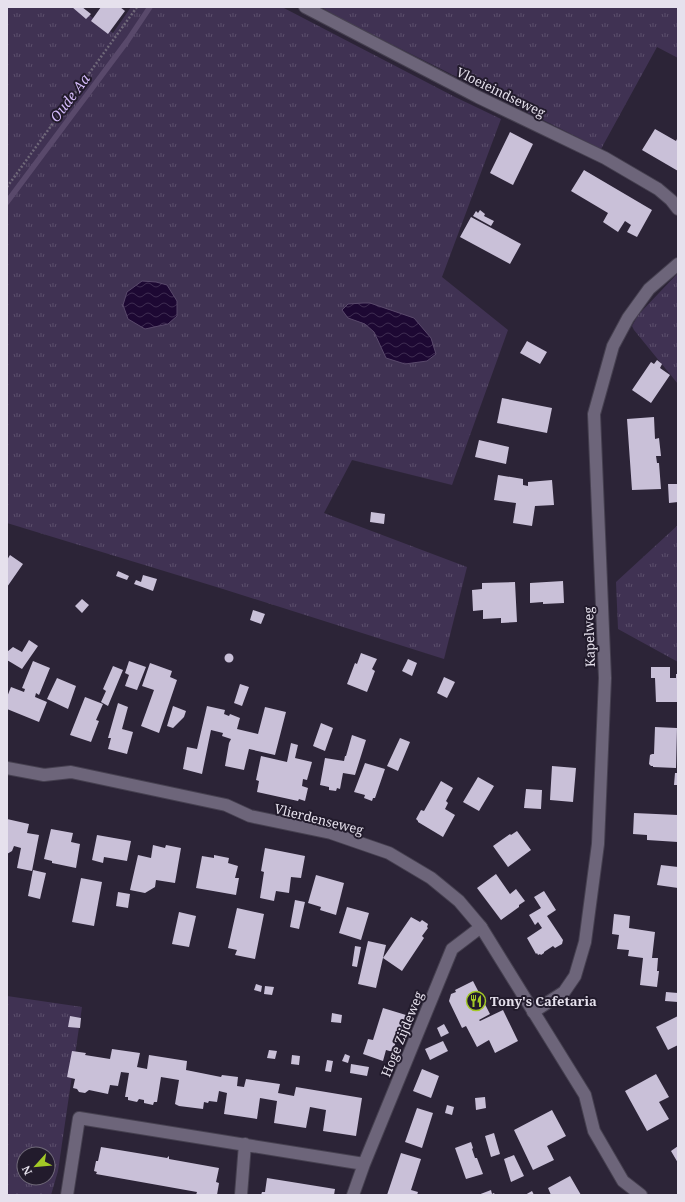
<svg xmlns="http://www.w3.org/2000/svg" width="685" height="1202" font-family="'Noto Serif',serif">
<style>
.grass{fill:url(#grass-tufts);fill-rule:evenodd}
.water{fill:url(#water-waves);stroke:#59496b}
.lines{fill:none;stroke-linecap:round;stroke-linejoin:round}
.stream{stroke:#59496b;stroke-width:5.5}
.building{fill:#c9c0d8}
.street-casing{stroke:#464050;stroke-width:14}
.secondary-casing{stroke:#464050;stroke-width:14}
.path{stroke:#6f6879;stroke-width:2.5;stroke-dasharray:2 2;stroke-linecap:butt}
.street{stroke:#6d657a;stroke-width:12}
.secondary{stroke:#6d657a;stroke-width:12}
.labels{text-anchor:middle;stroke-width:4;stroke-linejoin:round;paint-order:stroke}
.street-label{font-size:13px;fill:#e6e1ed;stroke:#221b2c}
.poi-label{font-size:13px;font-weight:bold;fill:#e6e1ed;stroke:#221b2c;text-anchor:start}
.water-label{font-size:14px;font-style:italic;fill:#d3baf8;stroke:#221b2c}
</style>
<defs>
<pattern id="grass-tufts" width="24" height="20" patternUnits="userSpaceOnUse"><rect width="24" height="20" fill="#403253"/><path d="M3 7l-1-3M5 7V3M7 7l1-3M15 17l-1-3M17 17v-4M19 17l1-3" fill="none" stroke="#5c4f6c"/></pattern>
<pattern id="water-waves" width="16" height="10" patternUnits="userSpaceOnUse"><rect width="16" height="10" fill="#1d0833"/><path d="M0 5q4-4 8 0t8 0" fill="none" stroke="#3e2c51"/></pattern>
</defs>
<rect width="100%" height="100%" fill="#2c2437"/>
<path class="grass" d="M7,7H78L113,33L131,7H282L455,97L501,119L442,277L508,330L452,485L352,460L324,513L467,567L444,659L223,589L7,523Z
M321,7H678V58L657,47L601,149L343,20Z
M678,273V384L634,330L632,326L638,315Z
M678,525V662L618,629L616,582Z
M7,996L82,1007L58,1171L51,1195H7ZM24,1154H48V1178H24Z"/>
<path class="water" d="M142,281L156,282L167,285L177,301V316L168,324L145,329L128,319L123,305L127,292Z
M363,303H370L414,318L431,338L436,354L427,361L405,364L386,358L374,332L365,324L348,318L342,310L348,304Z"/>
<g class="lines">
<path class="stream" d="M7,202L128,40L150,7"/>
</g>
<path class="building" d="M72,7H82L91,14L86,19Z
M101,7H120L125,11L108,34L91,21Z
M655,129L676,141L678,137V171L642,150Z
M510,132L533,144L513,185L490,173Z
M584,170L652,210L637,237L627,232L631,225L625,221L618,232L603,222L608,213L571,191Z
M480,210L485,214L484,216L494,221L491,226L473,216L476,211L478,213Z
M471,217L521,244L510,264L460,237Z
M527,341L547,352L540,364L520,353Z
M657,360L662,364L660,368L670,375L651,403L632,390L651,362L654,364Z
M502,398L552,408L547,433L497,423Z
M654,417L655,439L659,438L661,456H656L657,463H659L661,489L632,490L627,419Z
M479,440L509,447L506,464L475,457Z
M498,475L523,479V485L528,486V482L552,480L554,505L535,506L532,526L513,523L516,503L494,500Z
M668,484H678V502L669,503Z
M371,512L385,514L384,524L370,522Z
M10,555L23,564L7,587V560Z
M118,571L129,576L127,580L116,576Z
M143,575L157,579L153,591L134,584L136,580L141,582Z
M563,581L564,603L543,604V602L530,603V583Z
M515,582L517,622L501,623V618L483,619V610L473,611L472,590L482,589V583Z
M82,599L89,605L82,613L75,606Z
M253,610L265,614L261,624L250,620Z
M29,640L38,646L22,669L7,660V652L13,647L22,652Z
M361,653L377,659L372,669L375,671L367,692L347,684L355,663L357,664Z
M224.5 658a4.5 4.5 0 1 1 9 0a4.5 4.5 0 1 1-9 0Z
M408,659L417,663L412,676L402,671Z
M33,661L50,668L39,695L36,693L35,697L47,702L39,722L7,709V697L11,687L24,692L25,689L22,688Z
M129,661L146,667L137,690L125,686L129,675L125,673Z
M150,663L172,671L170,677L177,680L159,733L141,726L154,690L142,686Z
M113,666L123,670L108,706L101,702L106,691L103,689Z
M651,667H670V678H676V674H678V702H656L655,678H651Z
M444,677L455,682L447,698L437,693Z
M57,678L76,686L68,709L47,699Z
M240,684L249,687L242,706L234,703Z
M85,697L103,704L96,720L99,721L91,742L70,735Z
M118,703L128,707L122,729L133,732L127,754L108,749L111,738H108Z
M173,706L186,711L184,717L173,728L167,726Z
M207,706L225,710L224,714L229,716L230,714L240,718L237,729L258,734L265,707L286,712L275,755L249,749L244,770L225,766L229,743L231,739L222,736L223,733L211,730L202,774L183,769L187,747L197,749Z
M321,723L333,728L325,751L313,746Z
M655,727L677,728L676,768L653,767V766H651L649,764L650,755L652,754H654Z
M352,735L366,740L355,775L343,773L340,789L337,788L336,791L329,790V787L320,785L325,758L344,761L345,756H346Z
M400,738L410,742L398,771L387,766Z
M291,743L298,745L295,758L312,762L307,780L303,779L302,786L308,788L305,801L299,799L298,801L257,792L259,781L256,780L261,756L287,762Z
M365,763L385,769L375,798H373L372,801L364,798L365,795L354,792Z
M552,766L576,768L573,802L550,800Z
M675,773H678V785H674Z
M478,777L494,786L479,811L463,802Z
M441,781L453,788L446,801L448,803L445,809L455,815L443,837L418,822V821L416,819L421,810L424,811Z
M526,789L542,790L541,809L524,808Z
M634,813L678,815V842L647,840V835L633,834Z
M7,819L29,824L27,833L39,835L32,871L17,868L21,848L14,846L12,851L7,854Z
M51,829L73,833L71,842L80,844L76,868L52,863V861L44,859Z
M517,831L531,850L508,867L493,846L510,834L511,835Z
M97,835L131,841L127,861L104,857L103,863L92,860Z
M153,845L165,848L166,845L181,848L175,883L156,880L155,887L145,893L130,890L138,855L151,858Z
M265,848L305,856L301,878L291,877L289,893L276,891L274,901L260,898L264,872L261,871Z
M214,855L229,858L228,863L238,866L235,878H239L236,895L196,888L202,856L214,858Z
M661,865L678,867V888L657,885Z
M33,870L46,873L40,899L28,896Z
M496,874L510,894L516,889L525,901L519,905V907L501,920L477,888Z
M316,875L344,883L336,915L320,910L321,907L308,903Z
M81,878L102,882L94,926L72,922Z
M544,891L556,910L547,916L563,940L562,944L555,948L553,946L544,952V953L541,955L540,954L538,955L537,953L536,954L527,938L542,928L538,922L535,925L529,915L541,908L534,897Z
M118,892L130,894L128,908L116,906Z
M295,900L305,902L299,929L290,927Z
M347,907L369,913L361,940L339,933Z
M237,908L264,914L255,959L235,955L237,950L228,948Z
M179,912L196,916L189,947L172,944Z
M614,914L630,916L629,928L655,932L652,958H658L657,971H659L657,987L640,985L643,958L628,956L629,950L617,949L619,935L612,934Z
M411,917L420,922L422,920L428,924L427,927L428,928L422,936L424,938L402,971L383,958Z
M368,941L386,945L376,988L358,984Z
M355,946L361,947L357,967L352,966Z
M473,981L490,1014L479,1020L480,1021L503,1010L518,1041L495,1053L489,1040L477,1047L466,1026L462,1028L449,1001L451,994L456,992L455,990Z
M256,984L262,986L261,992L254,990Z
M265,986L274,987L272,995L264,994Z
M666,992L678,993V1002L665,1001Z
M383,1008L406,1015L401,1032L400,1031L397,1040H399L398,1042L396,1041L393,1052L386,1050L383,1061L363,1054L368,1039L373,1040Z
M332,1013L342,1015L341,1023L331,1022Z
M70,1016L81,1018L80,1028L68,1027Z
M678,1016V1045L668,1050L656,1027Z
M444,1024L449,1033L441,1037L437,1028Z
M443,1041L448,1051L430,1060L425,1049Z
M112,1049L140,1053L137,1067L147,1069L149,1055L187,1061L186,1070L221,1077L222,1075L238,1077L237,1086L244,1087L246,1079L280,1084L278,1093L294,1096L296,1087L362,1098L356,1136L323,1131L326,1110L310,1107L306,1128L274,1123L277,1101L260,1098L257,1119L224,1114L227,1093L219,1091L217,1102L209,1101L208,1103L204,1102L203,1109L179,1106L175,1104L179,1080L161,1077L157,1102H154L153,1105L144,1103V1100L139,1099L137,1102L128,1100V1097H125L129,1073L121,1072L118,1086L110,1085L108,1094L89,1090L85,1093L79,1092L77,1089L73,1088L75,1079L67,1077L72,1051L86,1053L85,1055L110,1059Z
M269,1050L277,1051L275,1059L267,1058Z
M345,1054L350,1056L348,1063L342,1061Z
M292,1055L300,1056L299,1065L291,1064Z
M327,1060L333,1061L331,1072L325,1071Z
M351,1064L369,1067L367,1076L350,1073Z
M422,1069L439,1076L431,1098L413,1091Z
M656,1074L669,1097L659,1102L669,1119L647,1131L625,1091Z
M485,1097L486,1108L476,1110L475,1098Z
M447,1105L454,1107L452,1115L445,1113Z
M417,1108L433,1113L422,1148L405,1142Z
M552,1110L566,1136L547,1146L554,1160L533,1170L514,1130Z
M494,1133L500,1154L491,1157L485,1136Z
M471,1142L473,1148L472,1149L475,1158H477L483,1174L466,1179L455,1148Z
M678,1146V1163L671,1151Z
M101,1147L167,1158L169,1156V1159L219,1168L216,1182L219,1183L217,1195H196L197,1192L96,1174L97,1172L94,1171L96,1161H98Z
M401,1153L421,1159L411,1190L418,1192L417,1195H387Z
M514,1155L524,1176L511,1182L504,1159Z
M570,1176L581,1195H551L548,1188Z
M267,1178L335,1189L334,1195H261L262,1192H265Z
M491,1190L492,1194L494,1193L495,1195H478Z
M532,1191L534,1195H525Z"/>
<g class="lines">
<g class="street-casing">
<path id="street" d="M305,7L478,97L605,158L658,189L671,200L678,209
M533,1012L564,992L575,976L585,942L598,844L605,678L594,414L613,346L628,318L649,289L678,264
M67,1195L79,1118L364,1164
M241,1195L245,1144
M353,1195L364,1164L452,949L481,927"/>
</g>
<g class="secondary-casing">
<path id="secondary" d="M7,768L44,775L71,772L226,805L250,816L331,833L389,853L431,878L459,901L481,927L585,1095L594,1131L623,1181L641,1195"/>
</g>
<path class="path" d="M7,187L137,7"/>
<use href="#street" class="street"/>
<use href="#secondary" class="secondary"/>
</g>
<defs>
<g id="restaurant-ring" transform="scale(1)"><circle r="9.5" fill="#221b2c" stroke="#a3c926" stroke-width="1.5"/><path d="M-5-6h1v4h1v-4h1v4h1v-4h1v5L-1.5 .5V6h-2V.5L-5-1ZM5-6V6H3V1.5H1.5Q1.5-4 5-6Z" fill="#a3c926"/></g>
</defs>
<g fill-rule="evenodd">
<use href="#restaurant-ring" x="476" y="1001"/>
</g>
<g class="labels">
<g class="street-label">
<text transform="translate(501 92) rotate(26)" y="5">Vloeieindseweg</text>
<text transform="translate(589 637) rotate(-92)" y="5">Kapelweg</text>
<text transform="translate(319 819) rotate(14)" y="5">Vlierdenseweg</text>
<text transform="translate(402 1034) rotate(-68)" y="5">Hoge Zijdeweg</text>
</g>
<g class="poi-label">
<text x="490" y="1006">Tony's Cafetaria</text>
</g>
<g class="water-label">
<text transform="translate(70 98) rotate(-53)" y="5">Oude Aa</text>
</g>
</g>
<rect width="685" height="1202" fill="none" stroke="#e6e1ed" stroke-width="16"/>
<g transform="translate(36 1166) rotate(243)"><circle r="19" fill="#221b2c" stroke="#706a79"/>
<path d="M0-3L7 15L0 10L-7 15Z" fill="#a3c926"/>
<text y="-6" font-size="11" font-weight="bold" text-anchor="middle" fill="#e6e1ed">N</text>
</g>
</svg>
